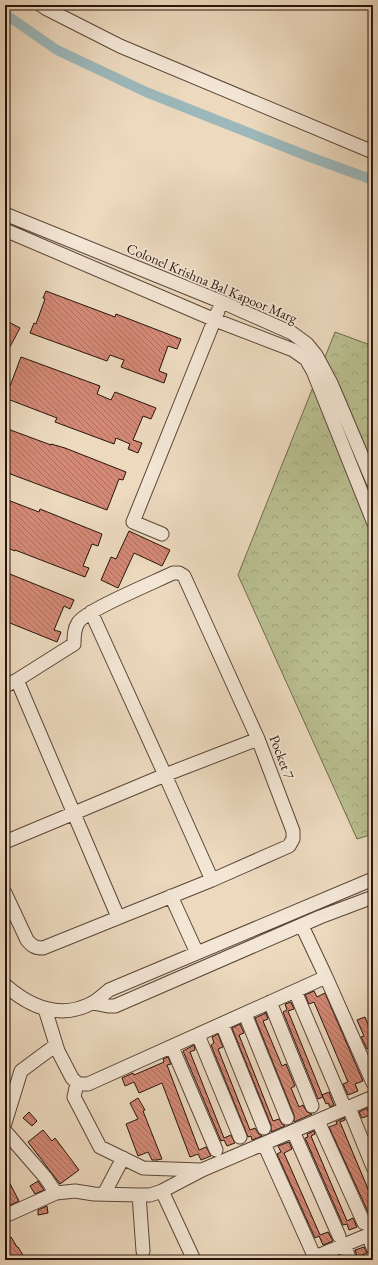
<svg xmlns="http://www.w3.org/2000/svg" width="378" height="1265" font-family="'EB Garamond',serif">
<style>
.park{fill:url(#park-crowns);stroke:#706a4e}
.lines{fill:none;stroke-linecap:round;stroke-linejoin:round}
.canal{stroke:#9cb8bb;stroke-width:10}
.building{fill:url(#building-back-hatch);stroke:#28140b}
.minor-casing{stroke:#594538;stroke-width:15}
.minor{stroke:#f3e6d5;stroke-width:13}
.labels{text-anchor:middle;stroke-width:3.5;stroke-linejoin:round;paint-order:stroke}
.street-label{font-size:14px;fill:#28140b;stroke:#f3e6d5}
</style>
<defs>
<pattern id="park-crowns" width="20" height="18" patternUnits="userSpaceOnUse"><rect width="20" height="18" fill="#b9bf90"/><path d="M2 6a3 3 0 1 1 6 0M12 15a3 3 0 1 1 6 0" fill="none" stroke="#9fa37b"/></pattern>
<pattern id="building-back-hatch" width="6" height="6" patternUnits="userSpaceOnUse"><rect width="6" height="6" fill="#d38976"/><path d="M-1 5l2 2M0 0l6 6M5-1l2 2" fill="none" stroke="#ab6f5f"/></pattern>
</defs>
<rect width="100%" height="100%" fill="#ecd9be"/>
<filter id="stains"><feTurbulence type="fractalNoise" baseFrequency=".005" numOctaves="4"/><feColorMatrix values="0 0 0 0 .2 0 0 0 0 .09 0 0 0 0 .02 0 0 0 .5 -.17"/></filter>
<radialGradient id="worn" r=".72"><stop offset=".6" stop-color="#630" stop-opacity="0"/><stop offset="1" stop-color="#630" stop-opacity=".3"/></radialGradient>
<path class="park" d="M335,332L373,346V834L357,839L238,575Z"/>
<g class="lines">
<path class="canal" d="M5,14L57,50L146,92L310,157L373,180"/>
</g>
<path class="building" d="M46,291L115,317L116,314L181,339L177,349L168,346L159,371L167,374L164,383L121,367L124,360L110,355L107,361L30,333L34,323L36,324L45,299L43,298Z
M5,320L20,328L5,356Z
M21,357L100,386L97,394L111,400L115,392L156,408L151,419L143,416L133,440L142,443L138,453L128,449L130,444L116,438L114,444L55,422L57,418L5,398V394L8,385L10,386Z
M5,428L51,445V444L65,448L126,472L123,480L119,479L107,510L5,472Z
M5,499L39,512L40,509L102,534L98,546L92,544L83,566L89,568L85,577L15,550V551L5,547Z
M129,531L170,550L162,566L134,553L118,588L101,580L111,557L116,559Z
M5,572L74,600L70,609L64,606L54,630L61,632L57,642L5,621Z
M314,991L317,997L325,993L363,1081L355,1084L358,1091L348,1095L343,1084L348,1082L314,1002L309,1004L305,995Z
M291,1002L294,1009L288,1011L323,1097L318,1099L283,1012L287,1010L285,1004Z
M266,1013L268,1019L263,1021L282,1066L286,1064L295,1086L291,1088L299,1107L303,1105L307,1112L312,1114L294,1122V1115L255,1018Z
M365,1017L373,1037V1046L367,1049L361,1037L364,1036L357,1020Z
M240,1024L244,1033L239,1035L273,1121L279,1119L282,1124L285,1126L271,1132V1125L232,1028Z
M218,1034L223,1047L218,1049L250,1130L255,1128L259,1134L262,1136L252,1140L251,1136L248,1137L211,1045L214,1043L212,1037Z
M194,1045L195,1050L190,1052L224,1138L231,1135L235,1143L227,1146L224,1140L221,1141L183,1051Z
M168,1057L171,1064L167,1065L199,1150L206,1147L211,1156L201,1160L198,1154L190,1157L162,1083L139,1093L134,1082L125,1086L122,1078L133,1073L134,1075L164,1062L163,1059Z
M329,1092L334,1105L330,1107L328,1103L326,1104L322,1095Z
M138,1098L145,1110L143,1111L162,1159L157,1160H152L148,1152L138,1156L126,1124L138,1119L130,1103Z
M367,1108L370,1115L362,1118L359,1112Z
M29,1112L37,1121L32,1126L23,1118Z
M344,1118L345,1120L340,1122L373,1201V1209L368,1212L329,1127L337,1124L336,1122Z
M43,1130L52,1141L55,1138L79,1170L60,1184L28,1142Z
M314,1131L315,1134L311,1136L347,1221L353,1218L357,1227L349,1230L347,1224L343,1225L305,1138L308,1137L307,1134Z
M289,1142L292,1149L284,1153L320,1235L328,1232L333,1241L323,1245L319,1236L315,1238L277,1154L281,1152L278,1146Z
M5,1174L19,1201L8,1206L5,1201Z
M38,1181L44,1190L35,1194L30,1186Z
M47,1206L48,1213L38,1215V1210Z
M11,1237L17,1247H18L26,1260H5V1240Z
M364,1247L367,1253L362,1255L364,1260H358L355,1250Z"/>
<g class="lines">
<g class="minor-casing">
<path id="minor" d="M41,5L47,9L120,46L373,152
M5,214L222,302L292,333L307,344L316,355L331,383L373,482
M5,230L215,320L293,350L306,359L313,371L373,521
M162,534L133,522L218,311
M91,612L165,775L212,880
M17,680L118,917
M5,686L17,680L74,644C74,636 74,629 78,623C84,611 157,581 173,573H179L184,576L258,739L293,831V839L289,846L212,880L43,948C35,948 32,946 27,940L5,893
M5,842L165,775L258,739
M171,896L197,953
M302,926L326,977L373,1083
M5,985C30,1007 60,1020 92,1003C98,1000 104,994 109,990L373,879
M295,991L345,1109
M270,1002L312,1106
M93,1003L108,1006H115L320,917L373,897
M45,1009L58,1051L72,1078L77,1083L82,1084H88L326,977
M245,1014L287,1118
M222,1024L264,1128
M198,1035L240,1137
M172,1047L216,1150
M77,1083L74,1097L100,1147L143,1168L200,1170
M349,1108L373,1167
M318,1121L364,1223
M5,1123L21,1071L56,1045
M5,1131L45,1177L56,1193
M293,1131L339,1236
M264,1144L316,1260
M162,1191L194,1260
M104,1194L123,1158
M139,1195L143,1251
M5,1216L56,1193L75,1191L94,1194L139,1195H150L162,1191L202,1170L373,1097
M368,1235L373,1248
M344,1245L350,1260
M315,1257L373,1233"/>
</g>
<use href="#minor" class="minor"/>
</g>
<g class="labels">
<g class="street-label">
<text transform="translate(212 283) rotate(23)" y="5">Colonel Krishna Bal Kapoor Marg</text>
<text transform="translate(282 757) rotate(69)" y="5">Pocket 7</text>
</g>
</g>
<rect width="378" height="1265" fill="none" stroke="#ecd9be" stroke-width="20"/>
<rect x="6" y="6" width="366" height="1253" fill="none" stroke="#28140b" stroke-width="2"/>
<rect x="10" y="10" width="358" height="1245" fill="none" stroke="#28140b"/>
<rect width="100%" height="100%" filter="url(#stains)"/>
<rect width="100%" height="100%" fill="url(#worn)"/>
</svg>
